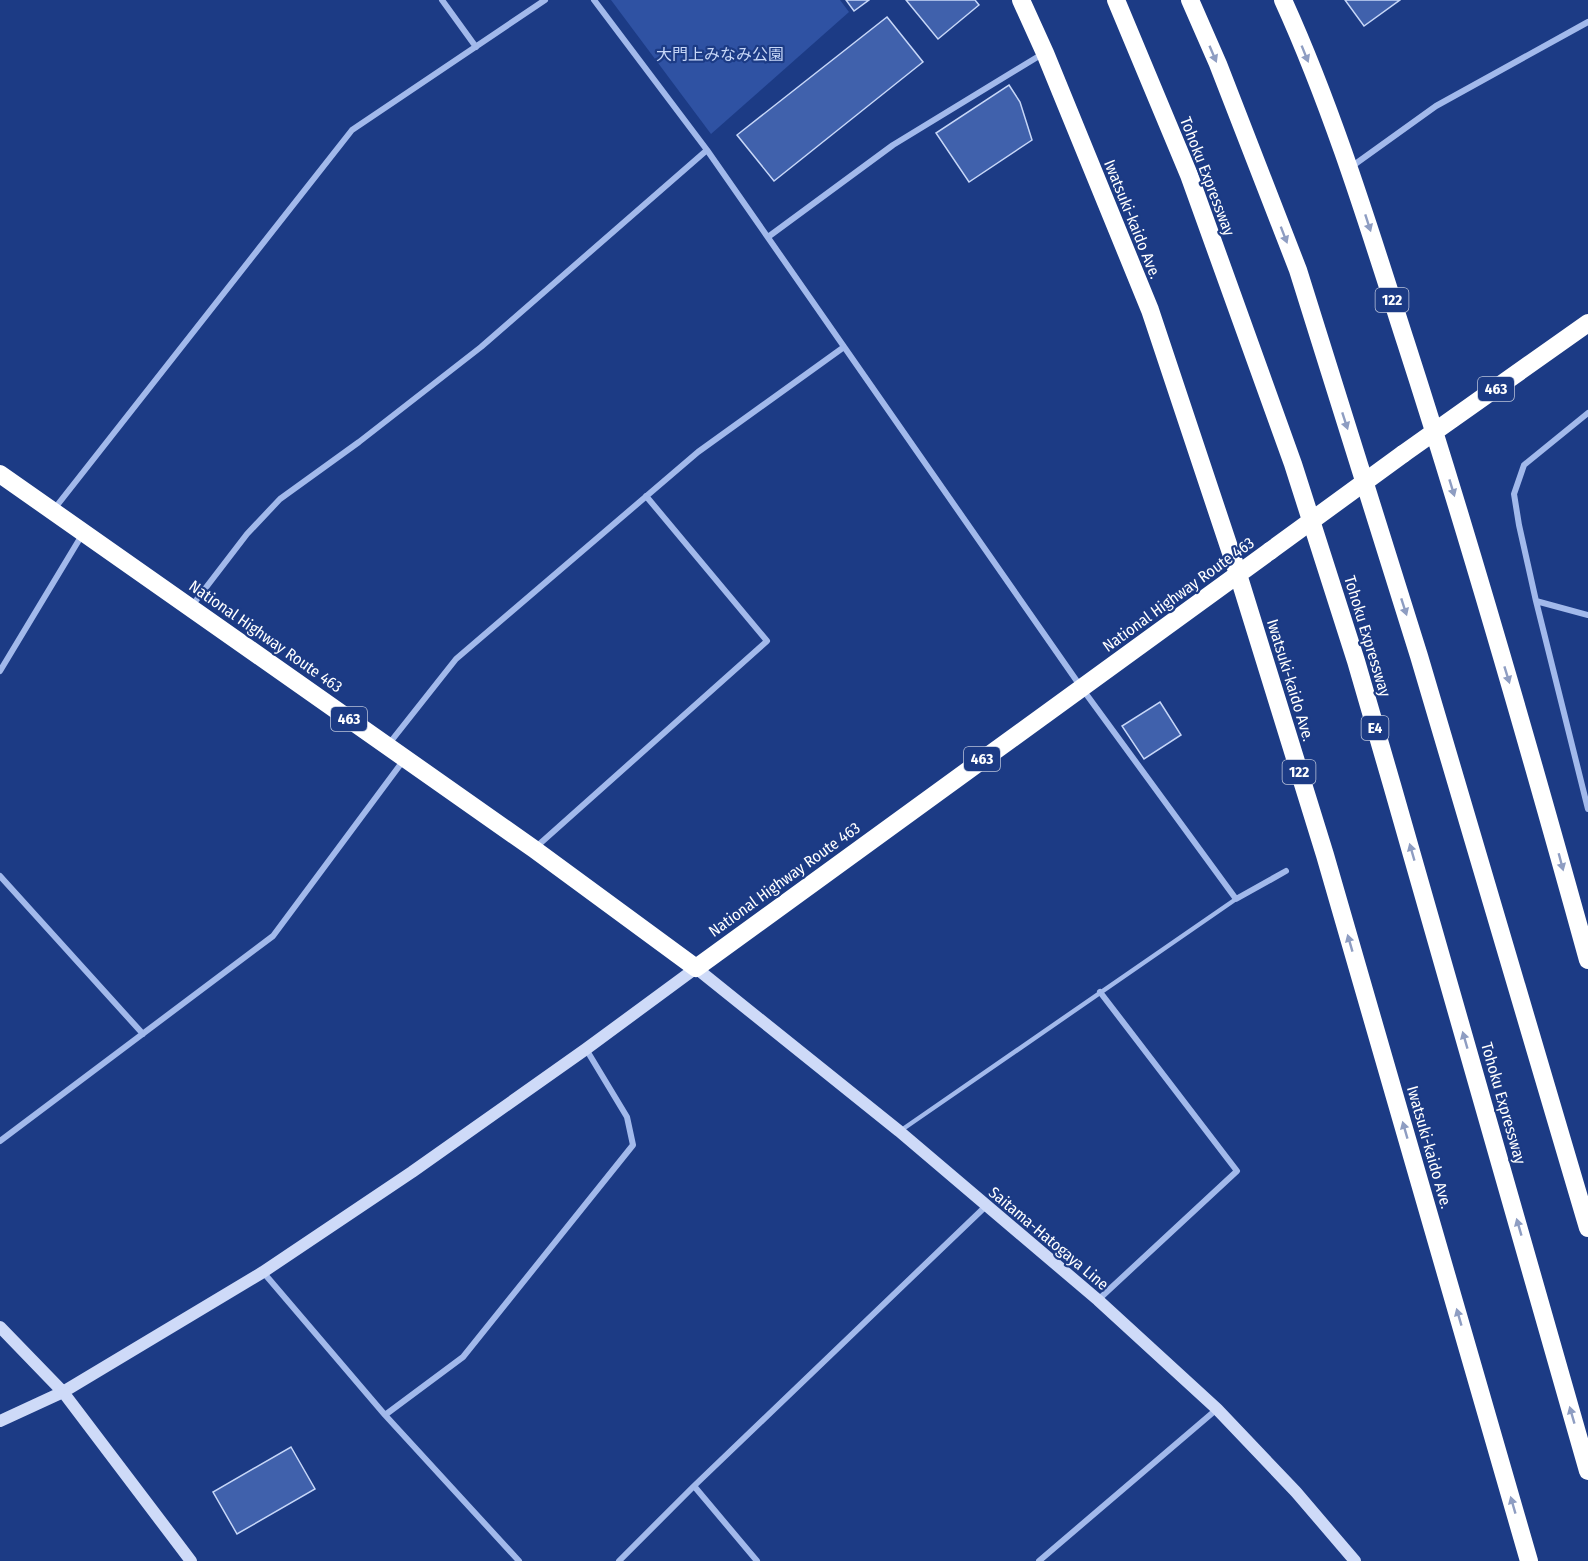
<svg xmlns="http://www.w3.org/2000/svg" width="1588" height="1561" font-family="'Fira Sans Condensed','Noto Sans JP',sans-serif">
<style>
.green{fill:#2f52a3}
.building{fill:#4061ac;stroke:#c7d7f8;stroke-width:1.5}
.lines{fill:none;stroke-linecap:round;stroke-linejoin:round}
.lane{stroke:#a2b9eb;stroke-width:4.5}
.street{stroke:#a2b9eb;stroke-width:6}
.secondary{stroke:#cedaf8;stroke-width:12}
.highway{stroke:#fff;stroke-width:18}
.highway-bridge{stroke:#fff;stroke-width:18}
.oneway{fill:#8e9dc2}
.labels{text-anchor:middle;stroke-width:4.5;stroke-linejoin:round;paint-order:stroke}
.shield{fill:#1c3b85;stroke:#bbc4da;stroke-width:1.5}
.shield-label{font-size:15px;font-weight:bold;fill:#fff}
.park-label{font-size:16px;fill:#c7d7f8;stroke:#1c3b85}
.street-label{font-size:16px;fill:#fff;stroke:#1c3b85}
</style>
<rect width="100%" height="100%" fill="#1c3b85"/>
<path class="green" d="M611,0H840L849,12L711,134Z"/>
<path class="building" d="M846,0H869L854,11Z
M906,0H975L979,5L938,39Z
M1345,0H1400L1364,26Z
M887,17L923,62L774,181L737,135Z
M1009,85L1020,102L1032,140L969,182L936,133Z
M1160,702L1181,735L1144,759L1122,726Z
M291,1447L315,1489L237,1534L213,1492Z"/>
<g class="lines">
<path class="lane" d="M900,1131L1236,899"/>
<path class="street" d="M442,0L476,47
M594,0L707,150
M1351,167L1436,106L1588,22
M768,237L893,145L1044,53
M1588,413L1524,465L1514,494L1519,525L1536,601L1588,809
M55,508L352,130L545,0
M1536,601L1588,615
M191,607L247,534L280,499L359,442L481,347L707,150L1081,687L1236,899L1286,871
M0,671L82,535
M388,745L456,659L698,452L844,347
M535,848L767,641L646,496
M0,876L143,1034
M0,1141L273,936L403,761
M263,1272L385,1415L519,1561
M1098,1300L1237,1171L1100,992
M385,1415L463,1357L633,1145L627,1117L586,1049
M694,1486L757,1561
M619,1561L694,1486L986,1206
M1039,1561L1217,1409"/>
<path class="secondary" d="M0,1327L63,1392L191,1561
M0,1421L63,1392L263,1272L412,1172L586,1049L696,968L899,1131L1098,1300L1217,1409L1296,1492L1355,1561"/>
<path class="highway" d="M1021,0L1045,53L1150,310L1238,574L1325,855L1529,1561
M1116,0L1189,175L1293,464L1356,661L1392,785L1588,1471
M1190,0L1218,64L1298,270L1419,656L1588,1228
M1283,0C1333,110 1369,228 1406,343C1472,547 1531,754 1588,960
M1403,454L1588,323
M0,474L534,849L696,968L1270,551"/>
<path class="highway-bridge" d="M1270,551L1403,454"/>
</g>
<defs><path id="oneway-solid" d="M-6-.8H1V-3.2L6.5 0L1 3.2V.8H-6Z" transform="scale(1.5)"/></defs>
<g class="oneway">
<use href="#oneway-solid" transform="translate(1213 54) rotate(67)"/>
<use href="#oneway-solid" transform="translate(1305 54) rotate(68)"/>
<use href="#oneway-solid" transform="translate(1368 223) rotate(72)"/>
<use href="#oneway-solid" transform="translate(1284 235) rotate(69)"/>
<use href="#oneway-solid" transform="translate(1345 421) rotate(72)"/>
<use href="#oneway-solid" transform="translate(1452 488) rotate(73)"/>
<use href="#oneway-solid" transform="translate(1404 607) rotate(72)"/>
<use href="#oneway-solid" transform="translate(1507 675) rotate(73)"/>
<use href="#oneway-solid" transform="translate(1412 852) rotate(-106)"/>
<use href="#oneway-solid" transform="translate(1561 862) rotate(75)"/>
<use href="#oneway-solid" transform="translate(1350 943) rotate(-106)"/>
<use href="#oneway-solid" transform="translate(1465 1040) rotate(-106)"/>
<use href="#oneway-solid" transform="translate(1405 1130) rotate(-106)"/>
<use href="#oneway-solid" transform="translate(1519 1227) rotate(-106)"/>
<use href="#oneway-solid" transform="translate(1459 1317) rotate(-106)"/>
<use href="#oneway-solid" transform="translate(1572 1415) rotate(-106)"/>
<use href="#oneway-solid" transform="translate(1513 1505) rotate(-106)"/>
</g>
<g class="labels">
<g class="shield">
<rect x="1375.5" y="288" width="33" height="24" rx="4.5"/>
<rect x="1478" y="377" width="36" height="24" rx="4.5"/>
<rect x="331" y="707" width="36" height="24" rx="4.5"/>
<rect x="1361.5" y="716" width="27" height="24" rx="4.5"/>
<rect x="964" y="747" width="36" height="24" rx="4.5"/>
<rect x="1282.5" y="760" width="33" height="24" rx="4.5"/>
</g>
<g class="shield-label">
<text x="1392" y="305">122</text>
<text x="1496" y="394">463</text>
<text x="349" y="724">463</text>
<text x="1375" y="733">E4</text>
<text x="982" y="764">463</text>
<text x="1299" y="777">122</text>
</g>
<g class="park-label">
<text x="720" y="60">大門上みなみ公園</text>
</g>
<g class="street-label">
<text transform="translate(1208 176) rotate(69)" y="6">Tohoku Expressway</text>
<text transform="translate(1133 219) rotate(68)" y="6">Iwatsuki-kaido Ave.</text>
<text transform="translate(1178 594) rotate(-36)" y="6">National Highway Route 463</text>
<text transform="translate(266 636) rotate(35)" y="6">National Highway Route 463</text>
<text transform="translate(1368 636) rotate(73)" y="6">Tohoku Expressway</text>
<text transform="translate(1291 680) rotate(73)" y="6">Iwatsuki-kaido Ave.</text>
<text transform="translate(784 879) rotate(-36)" y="6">National Highway Route 463</text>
<text transform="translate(1504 1103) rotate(74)" y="6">Tohoku Expressway</text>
<text transform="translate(1430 1147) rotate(74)" y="6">Iwatsuki-kaido Ave.</text>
<text transform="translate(1049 1238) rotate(40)" y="6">Saitama-Hatogaya Line</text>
</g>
</g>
</svg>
